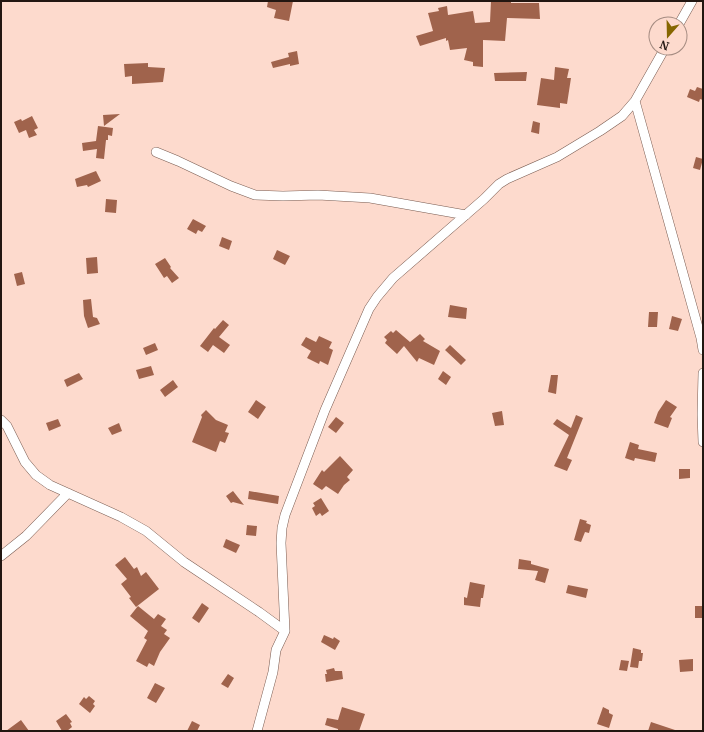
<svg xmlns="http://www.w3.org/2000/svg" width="704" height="732" font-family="Merriweather,serif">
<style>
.building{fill:#a0634c}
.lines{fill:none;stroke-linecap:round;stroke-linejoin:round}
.minor-casing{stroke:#7a5c51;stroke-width:10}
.minor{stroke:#fff;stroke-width:9}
</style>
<rect width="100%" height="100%" fill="#fddacd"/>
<path class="building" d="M268,1H293L289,21L274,18L276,10L267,7Z
M491,1H511V3H539L540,19L507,18L505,41L483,40V67L473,66V62L464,60L467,48L450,50L448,40L446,41V38L420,46L416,36L433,31L428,13L439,11L438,8L447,6L448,15L473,11L475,23L490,22Z
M297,51L299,64L290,66V64L273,68L271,62L289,57L288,53Z
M148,63V67L165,68L163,82L132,84V76L125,77L124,64Z
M555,67L569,69L567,78H571L567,104L560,103V108L537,105L541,78L554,80Z
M527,72L526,81H495L494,73Z
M697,87L703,89V100L700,99L699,102L687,97L690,89L695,91Z
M120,114L104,126L103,115Z
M32,116L38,128L34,130L37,135L29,138L26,130L19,133L14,122L21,119L22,121Z
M533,121L540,123L539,134L531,132Z
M98,126L113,128L112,136L108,135V140H106L104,159L96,158L97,149L83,151L82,143L96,141Z
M696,157L703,159L700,170L693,168Z
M96,171L101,181L88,187L87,185L77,187L75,179Z
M106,199L117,200L116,213L105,212Z
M193,219L206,226L202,232L198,230L196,234L187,229Z
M222,237L232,241L229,250L219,246Z
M277,250L290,256L285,265L273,259Z
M97,257L98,273L87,274L86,258Z
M165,258L171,267L170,268L179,278L172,283L167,276L164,278L155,264Z
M22,272L25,284L17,286L14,274Z
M91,299L93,317L97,318L100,324L88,328L84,316L83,300Z
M450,305L467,308L466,319L448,317Z
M649,312H658L657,327H648Z
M672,316L682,319L678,331L669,329Z
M223,320L229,325L219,337L230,345L224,353L213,345L208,352L200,346L214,328L215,329Z
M396,330L410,342L420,334L425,339L423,341L440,351L434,365L419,358L417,362L404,346L397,354L385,343L387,340L384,337L391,331L393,333Z
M319,336L332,342L329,348L333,350L328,365L320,361L319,364L307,358L311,351L301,345L306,337L316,342Z
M155,343L158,350L146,355L143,348Z
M450,345L466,360L461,365L445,350Z
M151,366L154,375L139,379L136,370Z
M443,371L451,377L446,385L438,379Z
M79,373L83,379L67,387L64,380Z
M551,375H558L556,394L548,392Z
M173,380L178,387L165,397L160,390Z
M256,400L266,407L258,419L248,412Z
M666,400L677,407L670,417L672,418L668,428L654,423L658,412Z
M206,410L216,420L228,425L225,432L229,433L225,443L220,441L216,452L192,442L202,417L201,415Z
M502,411L504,425L495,426L492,413Z
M576,415L583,418L567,458L572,460L567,471L554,466L569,435L553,424L557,419L571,428Z
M336,417L344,423L336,433L328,427Z
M58,419L61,426L49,431L46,423Z
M119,423L122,431L112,435L108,428Z
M630,442L639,445L638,449L657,453L655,462L635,458L634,461L625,458Z
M340,456L353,470L347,477L350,480L344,485L338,494L326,486L322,490L313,484L322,470L324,472Z
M679,469H690V478L679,479Z
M233,491L244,505L233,502L231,503L226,496Z
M249,491L279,496L278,504L248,499Z
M321,498L329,511L322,516L320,513L316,516L312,508L315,506L313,503Z
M580,519L587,521L586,523L591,525L589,533L585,532L581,542L574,540Z
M247,525L257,526L256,536L246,535Z
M226,539L240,545L236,553L223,547Z
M125,557L134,569L137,567L141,576L146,572L159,589L136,607L129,598L131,597L121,584L127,579L115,565Z
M519,559L531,561V564L549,569L545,583L535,580L538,571L518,569Z
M470,582L485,585L483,598H481L480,607L464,605V597L467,598Z
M568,585L588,589L586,598L566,593Z
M202,603L209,608L199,623L192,618Z
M138,606L154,619L158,614L166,619L161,626L167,630L164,634L170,638L160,652L154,666L149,663L147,667L136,661L147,640L144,638L148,631L130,616Z
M695,606H703V618H695Z
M324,635L333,639L334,637L340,641L335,650L321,642Z
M633,648L641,650V653H643L642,661H639L638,668L630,667Z
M693,659V671L680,672L679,660Z
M621,660L629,661L627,671L619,670Z
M334,668L335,671H342L343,679L326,682L325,674H327L326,670Z
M228,674L234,678L228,688L221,684Z
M155,683L165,688L156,703L147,698Z
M89,696L95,701L93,704L95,706L90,713L79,704L84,697L86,699Z
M342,707L365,714L359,731H338V729L325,725L327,718L338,720Z
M603,707L609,710V713L613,715L609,728L597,724Z
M66,714L72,722L70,723L72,727L67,731H62L56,721Z
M21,720L29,731H6Z
M192,721L200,725L197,731H187Z
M651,722L675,730L674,731H648Z"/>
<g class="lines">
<g class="minor-casing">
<path id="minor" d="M679,24L692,1
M635,101L701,338L703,350
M156,152L178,161L231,186L255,195L283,196L318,195L370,198L466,215
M703,373L702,414L703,442
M1,420L7,426L25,462L36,475L50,485L121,517L146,531L184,562L259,612L285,631L276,650L273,672L257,731
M1,556L26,536L68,493
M285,631L281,543L282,528L285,515L325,410L369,309L377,297L393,278L484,199L499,184L507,179L557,157L600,131L622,116L635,101L665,48"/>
</g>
<use href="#minor" class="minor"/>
</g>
<rect width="704" height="732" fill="none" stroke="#221611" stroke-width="4"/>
<g transform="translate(668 36) rotate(200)"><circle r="19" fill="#fddacd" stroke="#a58c82"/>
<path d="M0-3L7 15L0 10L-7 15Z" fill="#866600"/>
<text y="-6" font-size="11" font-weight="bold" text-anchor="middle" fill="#221611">N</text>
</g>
</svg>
